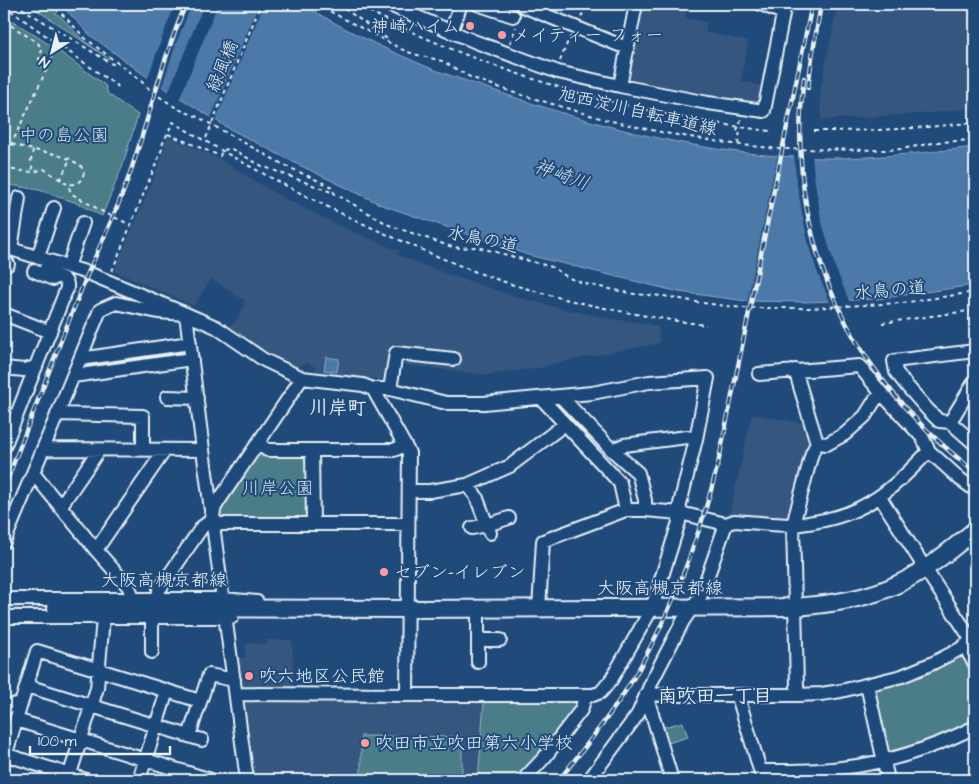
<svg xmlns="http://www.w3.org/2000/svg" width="979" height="784" font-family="'Architects Daughter','Klee One',sans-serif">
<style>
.built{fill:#35577e}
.green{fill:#4c7d88;stroke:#9ab7c0}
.water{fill:#4d79a8;stroke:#8ba9c8}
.pier{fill:#1f4a7a}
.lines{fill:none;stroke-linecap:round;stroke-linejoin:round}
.major-tunnel{stroke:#3d638d;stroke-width:16;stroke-dasharray:16 8;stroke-linecap:butt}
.minor-casing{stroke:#e8f1f8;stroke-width:16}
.major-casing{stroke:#e8f1f8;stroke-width:20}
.path{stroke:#e8f1f8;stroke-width:2;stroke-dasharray:4 4;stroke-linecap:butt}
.minor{stroke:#1f4a7a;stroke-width:12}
.major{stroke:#1f4a7a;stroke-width:16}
.rail-casing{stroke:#e8f1f8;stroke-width:4.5}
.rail{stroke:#1f4a7a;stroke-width:2.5;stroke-dasharray:8;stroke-linecap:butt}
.path-bridge{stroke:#e8f1f8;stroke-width:2;stroke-dasharray:4 4;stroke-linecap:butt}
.poi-dot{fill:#ff9aa2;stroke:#1f4a7a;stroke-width:2}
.labels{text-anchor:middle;stroke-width:4;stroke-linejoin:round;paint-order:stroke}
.poi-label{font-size:18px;fill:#e8f1f8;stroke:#1f4a7a;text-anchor:start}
.street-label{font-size:18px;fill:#e8f1f8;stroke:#1f4a7a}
.park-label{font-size:18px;fill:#d1e0e7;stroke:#1f4a7a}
.water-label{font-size:19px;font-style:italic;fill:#d1dfec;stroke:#1f4a7a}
.neighbourhood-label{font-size:19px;font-weight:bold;fill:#e8f1f8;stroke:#1f4a7a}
</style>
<rect width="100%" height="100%" fill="#1f4a7a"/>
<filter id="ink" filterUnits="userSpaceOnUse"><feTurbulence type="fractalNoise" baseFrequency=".02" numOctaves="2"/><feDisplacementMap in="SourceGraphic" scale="10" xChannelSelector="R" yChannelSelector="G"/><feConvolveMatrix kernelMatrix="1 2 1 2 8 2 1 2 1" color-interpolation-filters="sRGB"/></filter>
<g filter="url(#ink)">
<path class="built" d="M641,4H688L685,18L707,22L705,32L748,41L741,81L764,86L760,106L628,84L625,78Z
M838,4H975V108L933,113L821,120L820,91Z
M168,136L220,159L276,194L338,225L399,251L397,255L450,275L518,297L563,309L613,319L650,324V326H658L660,343L551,364L546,367L486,375L399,364L387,378L382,380L317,371L315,367L308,363L297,367L269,354L228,327L234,323L244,306V300L211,279L194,306L114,271L151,185L164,150V145Z
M752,414L806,424L811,438L790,517L786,520L729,516Z
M267,640H292L294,690L240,688L237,658L245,657L246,643L267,644Z
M247,700L484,701L478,780H254L244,705Z"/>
<path class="green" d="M28,4H44L61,17L83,40L109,59Z
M4,15L56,49L105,85L108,94L138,115L122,167L102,216L74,202L39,190L4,184Z
M305,455L310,459V515L305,519L224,518L220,515L219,509L257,456Z
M959,655L963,658L975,677V722L962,729L890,754L886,751L872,693L875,688Z
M484,701H574L578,707L518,780H478Z
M683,722L688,737L665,744L660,728Z
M361,736L462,737V780H361Z"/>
<path class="water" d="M60,4H302C338,26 376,45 416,62C440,73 465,80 490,89C597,127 715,158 829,158C859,158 889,156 919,153C938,151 957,149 975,147V285L877,299L808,302L746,301L679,292L528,255L382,205L295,163L228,128L147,77L90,35Z
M326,357L339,359L337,372L324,370Z"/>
<path class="pier" d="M175,4H192L177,41L161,89L147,80L163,35Z
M204,4H218L179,100L168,93Z
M259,4H264L215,122L210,120Z
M778,153H783L752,304L747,303Z
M794,154L812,155L814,176L821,219L835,267L850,303L831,304L818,274L810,250L804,223L796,179Z"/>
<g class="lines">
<path class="major-tunnel" d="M4,608H56"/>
<g class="minor-casing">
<path id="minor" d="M387,4L476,42L558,72L620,86L636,4
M477,4L513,16
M524,4L523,6L619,45L627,47
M761,4L783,13
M451,32L461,4
M620,86L708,103L764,111L785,4
M11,249L19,198
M4,250L11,249L88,273L186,314L216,327L264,360L302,378L363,385L373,389L409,453L407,695
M38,257L54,208
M4,264H8
M68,267L83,223
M34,271L53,279
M4,314L50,332
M975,351L894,361L896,372L907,386L928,410L939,421L950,422L975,444
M80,359L190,343
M4,368L24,370L36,367
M795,370L817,443L812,453L793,525L797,686L798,695
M759,374L859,366L882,394L922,437L929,451L960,479L975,490
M73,376L192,359
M390,389L396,353L454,359
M560,396L612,450L638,473L645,500V510
M167,397L197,398
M541,398L620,483L626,510
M57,414L143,416V450
M950,422L975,381
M258,443L267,450H394L405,445
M817,443L827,444L845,434L865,416L875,400L882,394
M4,447L67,288V284L64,279L45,271L49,261
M43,449L203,450
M312,450L313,523
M612,450L624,445L687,437L696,439
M33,473L96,550L128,586L131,592V599
M467,485L476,496L490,533
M409,491H430L467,485L510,466L565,424
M880,497L933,581L975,645
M60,507L99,450
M213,519L219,524H408
M472,528L487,525L509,518
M4,542L43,449L100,310L116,303L158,312L186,314L203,450L247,780
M96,550L165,450
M158,598L159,590L202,527L213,519L214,509L218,502L302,378
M4,599H223L257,602
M539,609L543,541L626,510H645L680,513L726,524L734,521C753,522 773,525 792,525C799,525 807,523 814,522C866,514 894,488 929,451
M4,617H232
M478,640H500
M972,641L969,654L975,664
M152,652V617
M478,662V609
M867,685L888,780
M27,686L202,740
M236,694L407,695H593L601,692L611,680L652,608L679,522L680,504L696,439L708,378L649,382L592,393L484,403H446L390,389H373
M646,694L667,695H798L821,694L841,691L902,676L933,663L960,649L975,638
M646,694L672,780
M739,695V700L763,780
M4,707L20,703
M16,720L211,780
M189,736L209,675L234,680
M4,754L86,780
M4,760L37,651L200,701
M761,771C787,771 814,772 841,768C888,763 933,748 975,727
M68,780L97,688L103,618
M139,780L167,691
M523,780L544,758L581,710L586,695
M589,780L638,714L653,679L683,621L701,595L726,524"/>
</g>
<g class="major-casing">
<path id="major" d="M56,608L408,609L796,607C831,604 868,599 900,583C927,570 952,549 975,530"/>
</g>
<path class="path" d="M15,4L112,64L117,63
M49,4L63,15L85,38L141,81L151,91L178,109L198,117L284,165L332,187L334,193L389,225L449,246L459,248L477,247L552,267L569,278L586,284L634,294L664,296L702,303L743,308H809L902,303L975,292
M316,4L405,51L414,54L442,61L470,77L515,93L607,120L665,133L733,144L779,149L886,150L901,149L938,142L975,140
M338,4L386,38L388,42
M355,4C484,72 625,113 770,131
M4,6L120,88
M581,17L588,4
M4,21L38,43L42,50L39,59L45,71
M510,43L516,27
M560,61L568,41L571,36
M814,131C868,131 922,129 975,122
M168,134L220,156L222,151L230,148L262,166L334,193
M12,144L33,150L51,153L70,159L81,166L84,173C81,182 77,185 68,184
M738,144L740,131L737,130L740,124L741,117
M33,150L31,160L33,172
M4,160L51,60L53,41
M4,169L33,172L44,169L67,184L72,194L105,213L131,225
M60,180L70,159
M112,271L162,149V145L173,122C249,168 329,210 411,245C450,262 488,278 528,289C586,306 646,317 706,325
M882,323L975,310"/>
<use href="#minor" class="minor"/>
<use href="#major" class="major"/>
<g class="rail-casing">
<path id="rail" d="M804,78C789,192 819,304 893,393C915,421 947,450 975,472
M808,88L812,57L821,4
M4,488C32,416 59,344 88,273C100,246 113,218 124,190C147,129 160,64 186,4
M559,780C585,747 611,715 633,679C640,668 645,657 651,646C681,588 702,527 718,464L812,4"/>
</g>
<use href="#rail" class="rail"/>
<path class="path-bridge" d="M206,138L261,4"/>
</g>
</g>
<g class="poi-dot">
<circle cx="470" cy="26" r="5"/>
<circle cx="502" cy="35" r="5"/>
<circle cx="384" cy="572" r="5"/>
<circle cx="249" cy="676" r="5"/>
<circle cx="365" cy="743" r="5"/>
</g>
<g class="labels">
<g class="poi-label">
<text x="460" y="32" text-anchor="end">神崎ハイム</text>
<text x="512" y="41">メイティー フォー</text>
<text x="394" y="578">セブン-イレブン</text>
<text x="259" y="682">吹六地区公民館</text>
<text x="375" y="749">吹田市立吹田第六小学校</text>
</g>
<g class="street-label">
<text transform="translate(222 66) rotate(-67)" y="6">緑風橋</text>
<text transform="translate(638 111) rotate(13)" y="6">旭西淀川自転車道線</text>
<text transform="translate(483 239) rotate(12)" y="6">水鳥の道</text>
<text transform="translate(890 290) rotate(-5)" y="6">水鳥の道</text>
<text x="164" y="586">大阪高槻京都線</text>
<text x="660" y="594">大阪高槻京都線</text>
</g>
<g class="park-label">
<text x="64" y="141">中の島公園</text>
<text x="278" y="494">川岸公園</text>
</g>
<g class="water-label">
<text transform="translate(562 174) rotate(20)" y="7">神崎川</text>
</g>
<g class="neighbourhood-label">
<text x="338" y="414">川岸町</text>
<text x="715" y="702">南吹田一丁目</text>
</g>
</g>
<rect width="979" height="784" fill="none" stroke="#1f4a7a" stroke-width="20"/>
<rect x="10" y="10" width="959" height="764" fill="none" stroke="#e8f1f8" stroke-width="2" filter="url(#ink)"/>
<g transform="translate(52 52) rotate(216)" stroke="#1f4a7a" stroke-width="4" paint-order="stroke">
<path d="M0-4L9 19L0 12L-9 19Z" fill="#e8f1f8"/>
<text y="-8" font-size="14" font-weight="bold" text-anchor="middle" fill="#e8f1f8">N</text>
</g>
<path d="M30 746v8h140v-8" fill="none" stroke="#e8f1f8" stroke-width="2.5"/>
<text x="38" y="746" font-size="15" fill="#e8f1f8" stroke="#1f4a7a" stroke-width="4" paint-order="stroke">100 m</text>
</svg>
